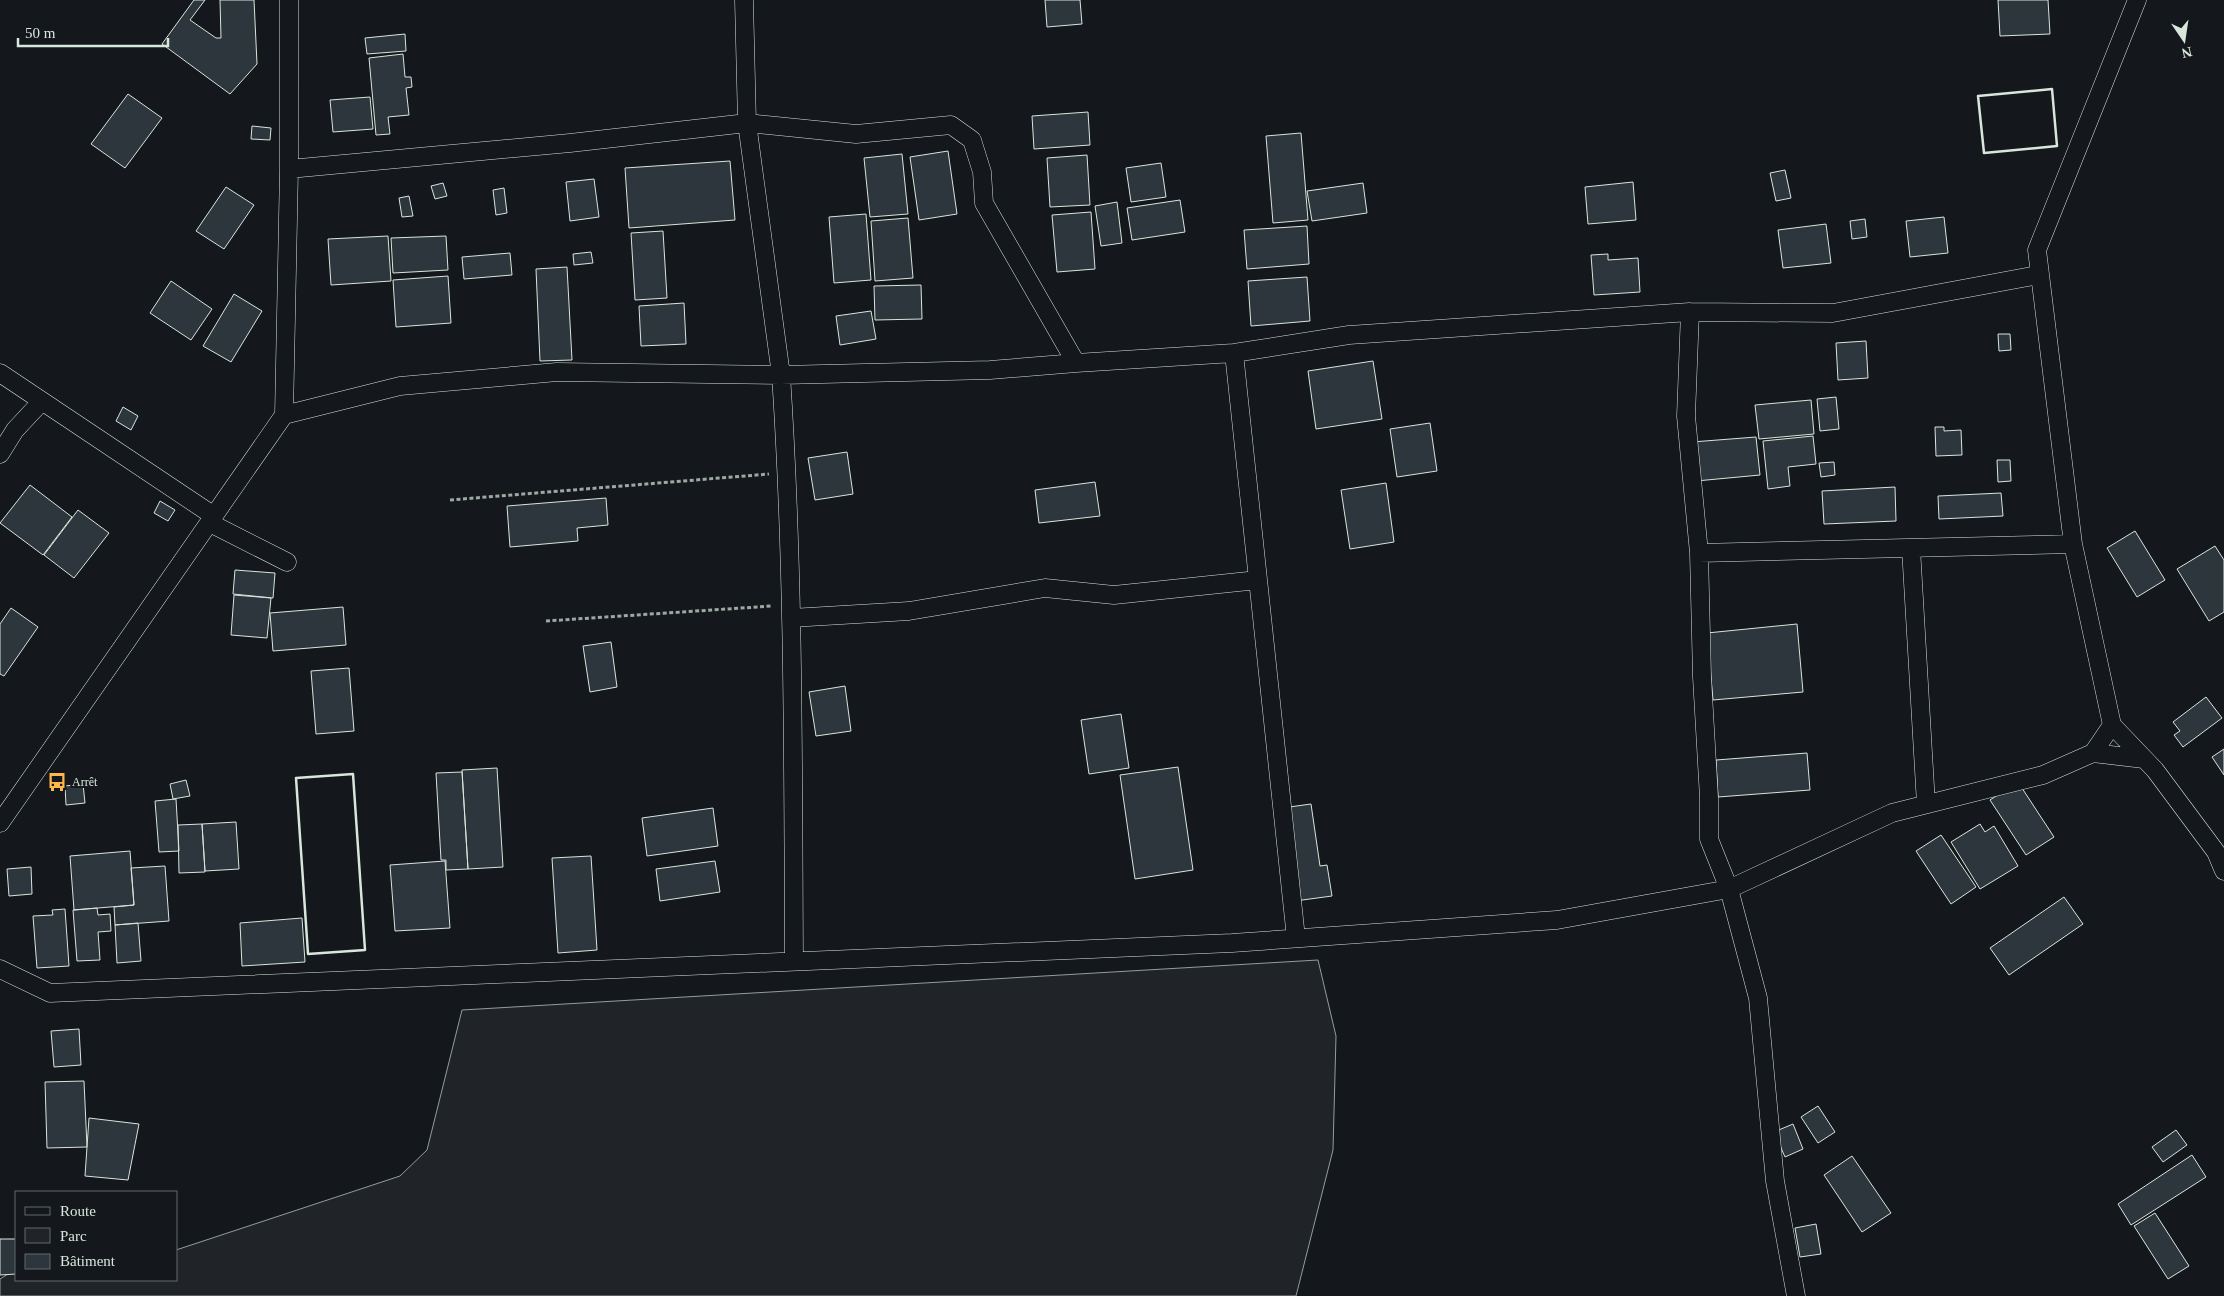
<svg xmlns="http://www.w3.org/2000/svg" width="2224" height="1296" font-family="Georgia,serif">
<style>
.green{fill:#202428;stroke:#939e99}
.building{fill:#2c363c;stroke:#d8e6dc}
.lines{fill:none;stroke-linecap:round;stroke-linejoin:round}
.street-casing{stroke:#d8e6dc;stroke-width:19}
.path{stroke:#9da8a2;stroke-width:3;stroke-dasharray:4 2.5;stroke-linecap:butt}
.street{stroke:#14181c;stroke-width:18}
.wall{stroke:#d8e6dc;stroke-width:2.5}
.labels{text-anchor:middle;stroke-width:4;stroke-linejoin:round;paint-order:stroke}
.poi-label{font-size:12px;fill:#d8e6dc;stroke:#14181c;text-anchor:start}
</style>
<rect width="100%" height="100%" fill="#14181c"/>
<path class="green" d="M1318,960L1336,1036L1333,1150L1296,1296H0V1279L16,1269V1280H176V1250L400,1176L427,1150L462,1010Z"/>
<path class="building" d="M194,0H205L190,20L216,38H221L220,0H254L257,64L230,94L162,44Z
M1045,0H1080L1082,24L1047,27Z
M1998,0H2048L2050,34L2000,36Z
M405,34L406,51L367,54L365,38Z
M403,54L405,77H411L412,87L406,88L409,115L388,117L390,134L376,135L369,58Z
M128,94L162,118L125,168L91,144Z
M370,97L373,129L333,132L330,100Z
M1088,112L1090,145L1034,149L1032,116Z
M252,126L271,128L270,140L251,139Z
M1301,133L1308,220L1273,223L1266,136Z
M948,151L957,214L919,220L910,157Z
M902,154L908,214L870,217L864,158Z
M1087,155L1090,205L1050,207L1047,158Z
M730,161L735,220L629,228L625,168Z
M1161,163L1166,197L1131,202L1126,168Z
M1785,170L1791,198L1776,201L1770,173Z
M594,179L599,217L570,221L566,182Z
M1633,182L1636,220L1588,224L1585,187Z
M443,183L447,196L435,199L431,186Z
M1363,183L1367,213L1312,221L1307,191Z
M226,187L254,205L224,249L196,231Z
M504,188L507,213L496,215L493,190Z
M409,196L413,216L402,217L399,198Z
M1180,200L1185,232L1132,240L1127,208Z
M1117,202L1122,243L1101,246L1095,206Z
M1091,212L1095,269L1057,272L1052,215Z
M866,214L871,280L834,283L829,217Z
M1944,217L1948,253L1910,257L1906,221Z
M908,218L913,278L875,281L871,221Z
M1865,219L1867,237L1852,239L1850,221Z
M1826,224L1831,263L1783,268L1778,230Z
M1307,226L1309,264L1247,269L1244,230Z
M663,231L667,298L635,300L631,233Z
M388,236L391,281L331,285L328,239Z
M446,236L448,270L393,273L391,238Z
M591,252L593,263L574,265L573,254Z
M510,253L512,275L464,279L462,257Z
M1608,254V260L1638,258L1640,292L1594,295L1591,255Z
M567,267L572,360L540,361L536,269Z
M448,276L451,323L396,327L393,280Z
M1307,277L1310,321L1251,326L1248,281Z
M171,281L212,309L191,340L150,313Z
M921,285L922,319L875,320L874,286Z
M234,294L262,311L231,362L203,346Z
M684,303L686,344L641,346L639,306Z
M871,311L876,339L840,345L836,316Z
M1998,334H2010L2011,350L1999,351Z
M1866,341L1868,378L1838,380L1836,343Z
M1373,361L1382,419L1316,429L1308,371Z
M1836,397L1839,429L1820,431L1817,399Z
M1811,400L1814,434L1759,439L1755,405Z
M123,407L138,416L131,430L116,421Z
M1430,423L1437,471L1397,477L1390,429Z
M1935,427H1944V431L1961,430L1962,455L1936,456Z
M1813,436L1816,464L1788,467L1790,486L1768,489L1763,441Z
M1756,437L1760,475L1696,481L1692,442Z
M847,452L853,494L815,500L808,458Z
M1997,460H2010L2011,481L1998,482Z
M1834,462L1835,475L1821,477L1819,463Z
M1095,482L1100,516L1039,523L1035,490Z
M1386,483L1394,542L1350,549L1341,490Z
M30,485L72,517L43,555L0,523Z
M1895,487L1896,521L1824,524L1822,491Z
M2001,493L2003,516L1939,519L1938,496Z
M606,498L608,525L577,528L578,541L510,547L507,506Z
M160,501L175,510L168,521L154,513Z
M78,510L109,533L74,578L44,555Z
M2135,531L2165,580L2137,597L2107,548Z
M2215,546L2224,560V612L2209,621L2177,569Z
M235,570L275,573L273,598L233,594Z
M234,595L271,598L267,638L231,635Z
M343,607L346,645L273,651L270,613Z
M11,608L38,627L4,676L0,674V624Z
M1797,624L1803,692L1713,700L1707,633Z
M611,642L617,687L590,692L583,646Z
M349,668L354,731L316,734L311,671Z
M845,686L851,731L816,736L809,692Z
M2206,697L2222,718L2183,747L2174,735L2180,731L2173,722Z
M1121,714L1129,768L1089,774L1081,720Z
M2224,749V775L2212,757Z
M1807,753L1810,790L1718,797L1716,760Z
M1178,767L1193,870L1135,879L1120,775Z
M497,768L503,867L468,869L462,770Z
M462,772L468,869L446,870V860H441L436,773Z
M186,780L190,796L173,799L170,784Z
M2018,782L2054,837L2026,855L1990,800Z
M83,784L85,803L66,805L65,786Z
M176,799L179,851L159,852L155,801Z
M1311,804L1320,866L1327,865L1332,896L1295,901L1282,808Z
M713,808L718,846L647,856L642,818Z
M236,822L239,869L205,871L202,824Z
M202,824L205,872L179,873L178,825Z
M1980,824L1985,832L1994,826L2018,866L1980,889L1951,842Z
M1941,835L1976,887L1951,904L1916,851Z
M130,851L134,905L74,910L70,856Z
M591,856L597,950L558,953L552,858Z
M445,861L450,928L395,931L390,865Z
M715,861L720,892L660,901L656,869Z
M165,866L169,921L115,925L114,907L134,905L131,868Z
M31,867L32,894L9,896L7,869Z
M2064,897L2083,924L2009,975L1990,948Z
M97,908L98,915L110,914L111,931L98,932L100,960L77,961L73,910Z
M65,909L69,966L37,968L33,916L53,915L52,910Z
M302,918L305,962L242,966L240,923Z
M138,923L141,961L117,963L115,925Z
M79,1029L81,1065L54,1067L51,1031Z
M84,1081L87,1147L47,1148L45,1082Z
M1818,1106L1835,1132L1818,1143L1801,1117Z
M89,1118L139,1124L128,1180L85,1176Z
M1793,1124L1803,1149L1785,1157L1774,1132Z
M2176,1130L2187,1145L2163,1162L2152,1147Z
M2192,1155L2206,1177L2131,1225L2118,1204Z
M1852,1156L1891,1213L1862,1232L1824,1175Z
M2155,1213L2189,1266L2168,1279L2134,1226Z
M1816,1224L1821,1254L1800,1257L1795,1228Z
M0,1239H16V1274L0,1275Z"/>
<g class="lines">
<g class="street-casing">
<path id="street" d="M289,169L570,143L747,123L856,134L951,125L972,140L982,172L984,203L1076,363L1234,353L1349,335L1690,312L1833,313L2038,275
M1690,312L1686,416L1699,553L1702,677L1709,798V839L1729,889L1758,998L1775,1181L1796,1296
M1234,353L1296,938
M0,373L214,516L210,523L287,562
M284,415L400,386L557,372L781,375L747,123L744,0
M0,454L15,430L42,401
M1911,548L1926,804
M1699,553L2073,544
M791,618L909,611L1045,588L1114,595L1258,580
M2112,725L2155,770L2216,852L2224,871
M2093,753L2144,759
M0,823L284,415L289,169V0
M794,961C793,766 794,570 781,375L990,370L1076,363
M0,969L50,993L1232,943L1557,920L1729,889L1892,813L2043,775L2093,753L2112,725L2073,544L2037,250L2137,0"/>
</g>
<path class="path" d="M450,500L769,474
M546,621L772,606"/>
<use href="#street" class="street"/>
<path class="wall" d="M2052,89L2057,146L1984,153L1978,96Z
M353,774L365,950L308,954L296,778Z"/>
</g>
<defs>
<g id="bus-bare" transform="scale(1.5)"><path d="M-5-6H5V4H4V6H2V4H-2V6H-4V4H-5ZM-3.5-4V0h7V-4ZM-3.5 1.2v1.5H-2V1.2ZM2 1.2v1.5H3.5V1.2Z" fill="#ffb74d" stroke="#14181c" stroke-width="2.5" paint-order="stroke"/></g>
</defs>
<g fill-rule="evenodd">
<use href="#bus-bare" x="57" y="782"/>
</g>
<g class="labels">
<g class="poi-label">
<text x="72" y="786">Arrêt</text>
</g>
</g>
<rect x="15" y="1191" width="162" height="90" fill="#14181c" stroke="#626a69"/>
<rect x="25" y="1207" width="25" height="8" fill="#14181c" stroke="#626a69"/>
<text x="60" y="1216" font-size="15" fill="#d8e6dc">Route</text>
<rect x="25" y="1228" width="25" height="15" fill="#202428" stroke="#626a69"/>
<text x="60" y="1241" font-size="15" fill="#d8e6dc">Parc</text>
<rect x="25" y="1254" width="25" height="15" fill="#2c363c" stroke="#626a69"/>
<text x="60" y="1266" font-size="15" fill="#d8e6dc">Bâtiment</text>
<g transform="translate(2184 40) rotate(167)" stroke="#14181c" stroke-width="4" paint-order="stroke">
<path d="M0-4L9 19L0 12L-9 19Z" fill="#d8e6dc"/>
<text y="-8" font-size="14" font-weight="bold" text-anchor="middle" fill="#d8e6dc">N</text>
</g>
<path d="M18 38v8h150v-8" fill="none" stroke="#d8e6dc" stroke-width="2.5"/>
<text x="25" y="38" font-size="15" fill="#d8e6dc" stroke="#14181c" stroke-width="4" paint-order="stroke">50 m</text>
</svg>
